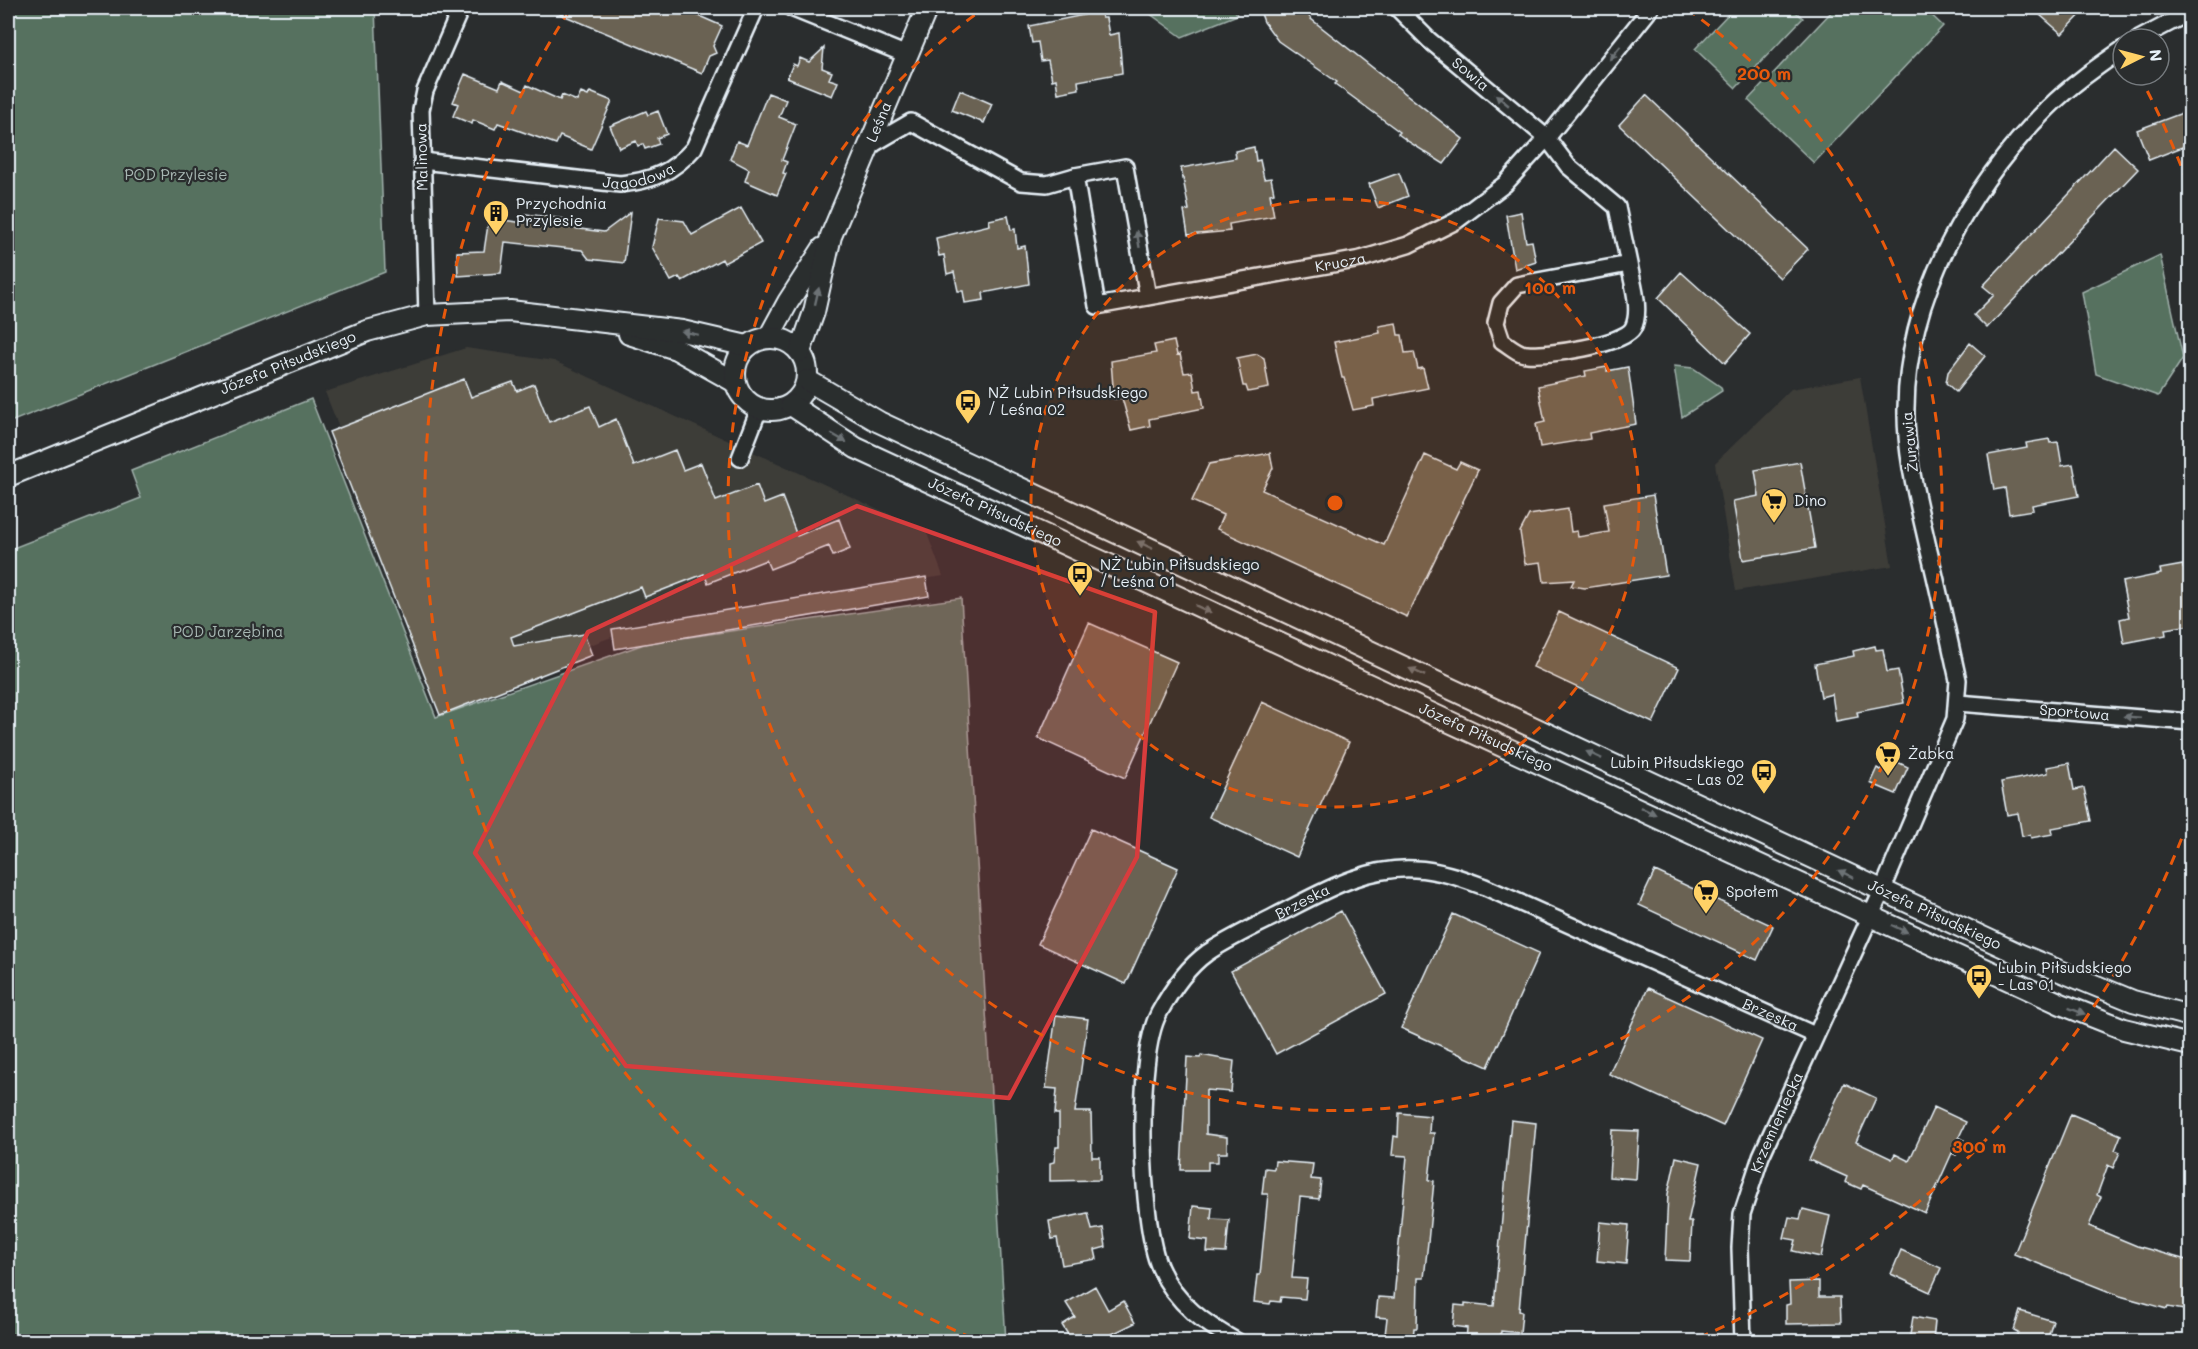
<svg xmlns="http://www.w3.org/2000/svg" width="2198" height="1349" font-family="Mali,sans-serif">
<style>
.built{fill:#3e3d39}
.green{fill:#57715f;stroke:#a0b1ac;stroke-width:1.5}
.building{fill:#6b6252;stroke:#e8f1f8;stroke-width:1.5}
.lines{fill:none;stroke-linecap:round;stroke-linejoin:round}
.minor-casing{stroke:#e8f1f8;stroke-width:20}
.tertiary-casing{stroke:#e8f1f8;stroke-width:24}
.minor{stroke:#2a2d2e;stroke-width:15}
.tertiary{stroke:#2a2d2e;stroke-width:20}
.oneway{fill:#6c7275}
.marked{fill:#d83c3d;fill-opacity:0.2;stroke:#d83c3d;stroke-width:4.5;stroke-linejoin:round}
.ring{fill:none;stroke:#e8590c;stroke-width:3;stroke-dasharray:10 8}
.labels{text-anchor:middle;stroke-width:4.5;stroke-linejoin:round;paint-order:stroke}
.street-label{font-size:15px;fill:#e8f1f8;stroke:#2a2d2e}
.park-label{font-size:15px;fill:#a7b7b3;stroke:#2a2d2e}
.poi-label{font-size:15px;fill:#e8f1f8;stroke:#2a2d2e;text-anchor:start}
.centre{fill:#e8590c;stroke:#2a2d2e;stroke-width:3}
.ring-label{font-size:18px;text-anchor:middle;font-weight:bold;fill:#e8590c;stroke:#2a2d2e;stroke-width:4.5;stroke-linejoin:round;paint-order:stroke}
</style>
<rect width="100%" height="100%" fill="#2a2d2e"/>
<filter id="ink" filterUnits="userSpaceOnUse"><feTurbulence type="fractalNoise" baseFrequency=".0167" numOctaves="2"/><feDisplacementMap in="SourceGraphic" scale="12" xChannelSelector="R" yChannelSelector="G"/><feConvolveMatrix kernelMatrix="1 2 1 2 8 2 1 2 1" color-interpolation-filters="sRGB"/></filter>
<g filter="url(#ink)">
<path class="built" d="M466,348L554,361L926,531L943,576L647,624L446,698L325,392Z
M1860,377L1892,566L1736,591L1715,463L1791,389Z"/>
<path class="green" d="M8,8H375L385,272L8,423Z
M1142,8H1234L1237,15L1182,37Z
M1734,8H1791L1803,18L1736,88L1695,49Z
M1835,8H1924L1943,26L1814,163L1748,100Z
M2160,255L2183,358L2158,396L2096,374L2082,292Z
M1674,366L1693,368L1721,387L1722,391L1682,417Z
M311,399L436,717L647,643L961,598L1006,1341L8,1342V550L141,498L131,471Z"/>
<path class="building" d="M546,8H651L664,13L666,8H681L722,26L713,46L716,53L709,56L702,73Z
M1083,8H1100L1102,18H1106L1109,35L1119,33L1122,73L1078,81L1079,89L1058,93L1056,79L1052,80L1048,60L1041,61L1038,42L1032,43L1029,26L1084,15Z
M1259,8H1303L1311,19L1463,139L1444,164L1409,142L1398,134L1400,132L1335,84L1337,82L1278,41L1264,22Z
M2032,8H2087L2062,34Z
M824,48L822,68L832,72L829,79L838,82L832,96L787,78L793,64L797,66L800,58L809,62Z
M465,74L499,88L502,81L524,91L527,85L560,100L562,95L577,101L581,93L588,96L590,92L612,101L591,149L560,136L556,144L498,123L495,129L473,120L472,124L453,116L458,104L453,102Z
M960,90L992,104L984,123L952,110Z
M768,93L786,100L779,117L796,124L782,160L787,162L783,173L786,174L777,195L745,181L749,169L730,159L737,141L747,145Z
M1646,95L1808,249L1780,278L1619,125Z
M2190,110V144L2149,160L2137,130Z
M646,111L648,115L658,111L667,134L657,138L659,144L645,149L643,144L638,146L636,141L619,148L610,126Z
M2114,146L2138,169L1987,328L1974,315L1994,295L1983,286Z
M1254,147L1256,161L1260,160L1264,179L1271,178L1274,193L1270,194L1274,216L1229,224L1230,231L1188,235L1184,211L1189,210L1181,168L1236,158L1235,151Z
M1399,173L1408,196L1378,208L1369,184Z
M741,208L761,243L724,263L722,259L682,281L679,277L671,281L652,247L659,218L684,221L692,235Z
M631,212L624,263L589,259L582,250L505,242L501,273L458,276L457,252L484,251L489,218L524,223L526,214L565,219L564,227L604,232Z
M1521,212L1526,242L1532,241L1536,262L1515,269L1506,215Z
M1008,216L1011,230L1015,229L1017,248L1025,246L1029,284L983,293L984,300L965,303L963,291H958L954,272L947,274L944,255L939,256L936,238L990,225L989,220Z
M1681,272L1750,334L1725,363L1658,298Z
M1396,323L1398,335H1402L1405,353L1414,352L1418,369L1423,368L1428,388L1373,399L1374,406L1353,410L1344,378H1342L1334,342L1380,333L1379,326Z
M1174,341L1177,355L1180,354L1184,373L1192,372L1195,391L1201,390L1204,408L1149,419L1150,426L1131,430L1122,398L1114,399L1111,361L1156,353L1154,345Z
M1970,343L1985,356L1956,392L1946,383L1948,372Z
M1257,354L1264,358L1269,388L1248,392L1246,386H1243L1237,358Z
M1607,367V371L1628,367L1636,424L1589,433L1590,439L1540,447L1536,424L1545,422L1538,386L1586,376L1585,371Z
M464,379L471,397L513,382L517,391L534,384L549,422L590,406L599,427L616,419L634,466L675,450L683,470L701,463L716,501L757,485L764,504L782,497L797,536L839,519L850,549L833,556L829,546L770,569L766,560L708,583L704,574L645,597L641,587L511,637L514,646L584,634L592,655L440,715L329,432Z
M2049,439L2050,443L2058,442L2062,466L2073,464L2079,496L2032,505L2033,510L2009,514L2005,488L1994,490L1988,455L2027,448L2026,443Z
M1270,453L1273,468L1262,490L1384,545L1425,455L1456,469L1460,462L1478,470L1407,617L1217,529L1223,515L1192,501L1209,464Z
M1800,462L1815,548L1743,560L1733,501L1759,496L1755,470Z
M1653,495L1666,575L1585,588L1571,586L1574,580L1544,582L1541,562L1525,564L1520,532L1529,515L1568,509L1571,532L1577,531L1578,537L1609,532L1604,503Z
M2183,565V568L2190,567V625L2165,629L2166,635L2124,643L2120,619L2129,617L2122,582L2161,574L2160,569Z
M926,577L929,596L615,649L612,629Z
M1559,612L1679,668L1653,723L1533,667Z
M1089,623L1177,662L1125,778L1038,738Z
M1875,646L1876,650L1883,649L1887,672L1898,670L1904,703L1857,712L1858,717L1836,721L1832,694L1821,697L1815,664L1854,656L1853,651Z
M1262,702L1349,742L1297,857L1209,817Z
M1887,757L1908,767L1896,794L1870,783L1877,768L1881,770Z
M2069,763L2074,790L2084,788L2091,821L2052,828L2053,834L2031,838L2030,835L2022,836L2018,813L2007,815L2001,782L2048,773L2047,767Z
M1091,829L1178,868L1126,984L1038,944Z
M1655,871L1773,926L1757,960L1639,905Z
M1341,911L1386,994L1276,1054L1231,971Z
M1453,914L1539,953L1488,1067L1401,1028Z
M1648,988L1762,1040L1723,1126L1609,1074Z
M1056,1015L1088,1019L1075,1112H1091L1092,1157H1100V1180L1050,1181V1163L1054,1162L1056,1147H1059V1114H1055L1057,1089L1046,1088Z
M1201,1055L1234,1061L1231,1092L1206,1090V1134L1227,1137V1153H1218V1162H1208V1170H1181L1187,1057L1200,1058Z
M1844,1083L1876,1098L1856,1142L1892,1159L1895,1154L1909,1161L1934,1107L1966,1122L1959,1137L1964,1140L1956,1155L1952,1153L1925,1213L1863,1185L1861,1189L1845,1182L1847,1177L1809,1160Z
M1399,1113L1430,1116L1429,1133H1434L1429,1180L1434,1181L1428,1242L1424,1278H1418L1417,1328H1414L1413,1338L1385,1335L1387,1318L1376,1317L1378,1297L1394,1298L1407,1156L1392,1155L1394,1136L1398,1137Z
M2071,1114L2121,1135L2115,1150L2120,1152L2113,1168L2108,1165L2097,1195L2101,1197L2089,1226L2137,1246L2190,1261V1311L2168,1307L2167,1309L2120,1296L2014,1254Z
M1511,1120L1536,1123L1519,1311L1522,1312L1520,1333L1501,1331L1500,1341H1466L1467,1328L1453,1326L1455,1305L1465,1306V1303L1494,1306Z
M1612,1130L1639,1131L1636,1179L1609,1177Z
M1676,1157L1701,1163L1688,1222H1692L1690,1261L1665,1260L1668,1194Z
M1275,1161L1313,1164L1311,1179L1321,1180L1319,1199L1300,1197L1292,1278L1307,1279L1305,1299L1281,1297L1280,1302L1271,1301L1270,1304L1254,1302L1257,1275H1260L1268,1194H1262L1265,1168L1274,1169Z
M1193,1206L1212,1208L1211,1219L1229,1220L1226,1253L1207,1252L1208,1241L1190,1239Z
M1803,1209L1830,1216L1821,1257L1793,1251L1796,1240L1784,1238L1789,1217L1800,1219Z
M1088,1213L1092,1230L1103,1228L1106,1247L1095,1250L1097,1259L1062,1265L1057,1238L1052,1239L1049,1221Z
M1600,1222L1629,1225L1626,1264L1597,1261Z
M1901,1250L1941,1268L1930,1292L1891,1274Z
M1819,1281V1297H1840L1841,1323L1786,1324V1305L1790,1304L1789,1282Z
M1095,1286L1108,1310L1123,1301L1135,1323L1098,1341H1072L1062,1325L1075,1317L1066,1303Z
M2020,1311L2053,1321L2047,1341H2015L2018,1332L2014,1330Z
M1913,1317L1935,1321L1933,1341H1909Z"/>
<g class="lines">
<g class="minor-casing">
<g id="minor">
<path d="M791,8L907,55"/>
<path id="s1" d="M1397,8L1429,40L1547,138L1568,166L1617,207L1629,264L1517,285L1501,303L1496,323L1502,341C1510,346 1518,354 1527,354C1546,356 1624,345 1633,328C1642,310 1632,282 1629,264"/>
<path d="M2139,39L2190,12"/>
<path d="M868,147L911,122L1021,182L1047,184L1075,176"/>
<path id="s2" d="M422,161L620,184C652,181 673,172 694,148L756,8"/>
<path id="s3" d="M1148,297L1125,167L1075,176L1097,306L1361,259L1408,245L1456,221L1505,184L1515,173L1547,138L1651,8"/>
<path d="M427,315L421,110L425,91L461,8"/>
<path d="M740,458L759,409"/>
<path id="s4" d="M1958,703L2190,722"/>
<path id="s5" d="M1238,1342C1205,1324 1176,1304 1160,1268C1140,1224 1135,1056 1159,1013C1171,991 1186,968 1207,953C1228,939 1252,928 1275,916C1319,894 1363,866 1415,869C1440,870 1463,879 1485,887L1815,1035"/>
<path id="s6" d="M1743,1342L1740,1248L1742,1214L1761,1156L1882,891L1955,719L1958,680C1948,635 1939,591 1928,547C1918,502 1905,455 1906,408C1907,296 1970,185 2048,108C2071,85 2097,67 2123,49"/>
</g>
</g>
<g class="tertiary-casing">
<g id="tertiary">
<path d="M629,334L676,349L735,382"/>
<path d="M769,337L788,302L823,248"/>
<circle cx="771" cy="374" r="36"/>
<path id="s7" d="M800,352L814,312L831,236L927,8"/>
<path id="s8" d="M807,380L879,422L2021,955L2133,1001L2190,1016"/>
<path id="s9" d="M791,405L856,448C1258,634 1661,816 2061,1004L2124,1029L2190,1045"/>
<path id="s10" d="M8,476L367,331L427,315L510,311L682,331L747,346"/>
</g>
</g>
<use href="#minor" class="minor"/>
<use href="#tertiary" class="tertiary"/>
</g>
<defs><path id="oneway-solid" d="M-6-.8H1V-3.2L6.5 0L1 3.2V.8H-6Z" transform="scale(1.5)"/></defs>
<g class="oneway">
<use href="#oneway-solid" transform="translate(1615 53) rotate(129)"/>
<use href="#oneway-solid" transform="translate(1502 100) rotate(-140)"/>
<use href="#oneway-solid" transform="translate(1138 239) rotate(-100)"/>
<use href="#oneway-solid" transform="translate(817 296) rotate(-77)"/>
<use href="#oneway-solid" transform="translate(690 333) rotate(-168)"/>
<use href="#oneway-solid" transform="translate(839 438) rotate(30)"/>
<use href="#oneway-solid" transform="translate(1145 545) rotate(-155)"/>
<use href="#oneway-solid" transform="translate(1203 609) rotate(25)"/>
<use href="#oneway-solid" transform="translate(1417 672) rotate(-155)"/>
<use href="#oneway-solid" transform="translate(2132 717) rotate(-175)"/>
<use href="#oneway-solid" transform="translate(1594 755) rotate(-155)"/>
<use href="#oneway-solid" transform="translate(1648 811) rotate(25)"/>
<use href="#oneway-solid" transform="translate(1846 874) rotate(-155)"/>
<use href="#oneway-solid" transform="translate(1900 929) rotate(25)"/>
<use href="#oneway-solid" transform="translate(2077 1011) rotate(21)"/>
</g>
</g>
<path class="marked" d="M857,506L1155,612L1137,857L1009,1098L626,1066L475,853L588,632Z"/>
<circle cx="1335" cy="503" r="304" fill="#e8590c" fill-opacity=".12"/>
<g class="ring">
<circle cx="1335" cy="503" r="304"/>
<path d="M1687 9A607 607 0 1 1 983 9"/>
<path d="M2188 822A911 911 0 0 1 1698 1338M972 1338A911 911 0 0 1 567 14M2139 75A911 911 0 0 1 2188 184"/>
</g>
<defs>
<g id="building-pin" transform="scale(1.35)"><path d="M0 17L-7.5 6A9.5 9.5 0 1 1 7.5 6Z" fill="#ffd166" stroke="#2a2d2e"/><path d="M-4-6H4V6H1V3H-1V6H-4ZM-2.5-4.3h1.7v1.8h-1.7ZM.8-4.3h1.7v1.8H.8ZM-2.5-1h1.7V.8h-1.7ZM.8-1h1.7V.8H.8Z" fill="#111"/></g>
<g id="bus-pin" transform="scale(1.35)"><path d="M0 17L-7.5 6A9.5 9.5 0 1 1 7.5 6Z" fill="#ffd166" stroke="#2a2d2e"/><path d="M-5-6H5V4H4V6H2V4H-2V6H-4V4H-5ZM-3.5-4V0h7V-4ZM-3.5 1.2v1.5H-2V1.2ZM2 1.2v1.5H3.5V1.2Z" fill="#111"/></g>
<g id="supermarket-pin" transform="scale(1.35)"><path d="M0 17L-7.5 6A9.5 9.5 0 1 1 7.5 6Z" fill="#ffd166" stroke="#2a2d2e"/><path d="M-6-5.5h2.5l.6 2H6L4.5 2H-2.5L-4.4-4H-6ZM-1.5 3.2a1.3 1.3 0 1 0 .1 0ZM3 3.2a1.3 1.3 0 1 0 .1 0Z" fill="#111"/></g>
</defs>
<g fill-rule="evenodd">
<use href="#building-pin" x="496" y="213"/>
<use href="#bus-pin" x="968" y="402"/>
<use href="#supermarket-pin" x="1774" y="501"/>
<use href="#bus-pin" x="1080" y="574"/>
<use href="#supermarket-pin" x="1888" y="754"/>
<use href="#bus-pin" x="1764" y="772"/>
<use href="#supermarket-pin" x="1706" y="892"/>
<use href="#bus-pin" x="1979" y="977"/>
</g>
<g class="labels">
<g class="street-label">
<text dy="5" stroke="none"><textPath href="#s1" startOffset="99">Sowia</textPath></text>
<text dy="5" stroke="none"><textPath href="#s7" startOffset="244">Leśna</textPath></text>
<text transform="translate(422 157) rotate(-91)" y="5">Malinowa</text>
<text dy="5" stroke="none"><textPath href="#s2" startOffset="219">Jagodowa</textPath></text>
<text dy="5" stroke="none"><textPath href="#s3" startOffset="562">Krucza</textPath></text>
<text dy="5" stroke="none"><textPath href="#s10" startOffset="302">Józefa Piłsudskiego</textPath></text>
<text transform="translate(1910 442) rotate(-96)" y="5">Żurawia</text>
<text dy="5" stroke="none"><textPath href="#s9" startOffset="231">Józefa Piłsudskiego</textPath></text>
<text dy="5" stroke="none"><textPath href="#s4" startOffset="117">Sportowa</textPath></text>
<text dy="5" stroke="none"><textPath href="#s9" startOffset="771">Józefa Piłsudskiego</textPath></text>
<text dy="5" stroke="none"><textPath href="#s5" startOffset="554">Brzeska</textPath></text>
<text dy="5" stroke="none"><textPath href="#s8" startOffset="1248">Józefa Piłsudskiego</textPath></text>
<text dy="5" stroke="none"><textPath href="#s5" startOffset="1058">Brzeska</textPath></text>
<text dy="5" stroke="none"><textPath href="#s6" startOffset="226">Krzemieniecka</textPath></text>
</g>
<g class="park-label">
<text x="176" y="180">POD Przylesie</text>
<text x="228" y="637">POD Jarzębina</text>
</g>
<g class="poi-label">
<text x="516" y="209">Przychodnia<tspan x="516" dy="17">Przylesie</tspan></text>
<text x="988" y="398">NŻ Lubin Piłsudskiego<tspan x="988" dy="17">/ Leśna 02</tspan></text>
<text x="1794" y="506">Dino</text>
<text x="1100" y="570">NŻ Lubin Piłsudskiego<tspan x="1100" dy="17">/ Leśna 01</tspan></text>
<text x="1908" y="759">Żabka</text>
<text x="1744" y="768" text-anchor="end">Lubin Piłsudskiego<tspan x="1744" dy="17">- Las 02</tspan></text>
<text x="1726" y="897">Społem</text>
<text x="1998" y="973">Lubin Piłsudskiego<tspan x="1998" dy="17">- Las 01</tspan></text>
</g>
</g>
<circle cx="1335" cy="503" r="9" class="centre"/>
<g class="ring-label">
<text x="1764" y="80">200 m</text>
<text x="1550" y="294">100 m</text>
<text x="1979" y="1153">300 m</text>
</g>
<rect width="2198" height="1349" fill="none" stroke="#2a2d2e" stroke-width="30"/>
<rect x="15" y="15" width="2168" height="1319" fill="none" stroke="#e8f1f8" stroke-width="2" filter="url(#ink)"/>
<g transform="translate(2141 57) rotate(84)"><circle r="28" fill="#2a2d2e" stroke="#767b7f" stroke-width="1.5"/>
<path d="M0-4.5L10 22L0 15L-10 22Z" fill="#ffd166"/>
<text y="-9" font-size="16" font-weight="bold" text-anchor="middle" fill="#e8f1f8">N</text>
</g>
</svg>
